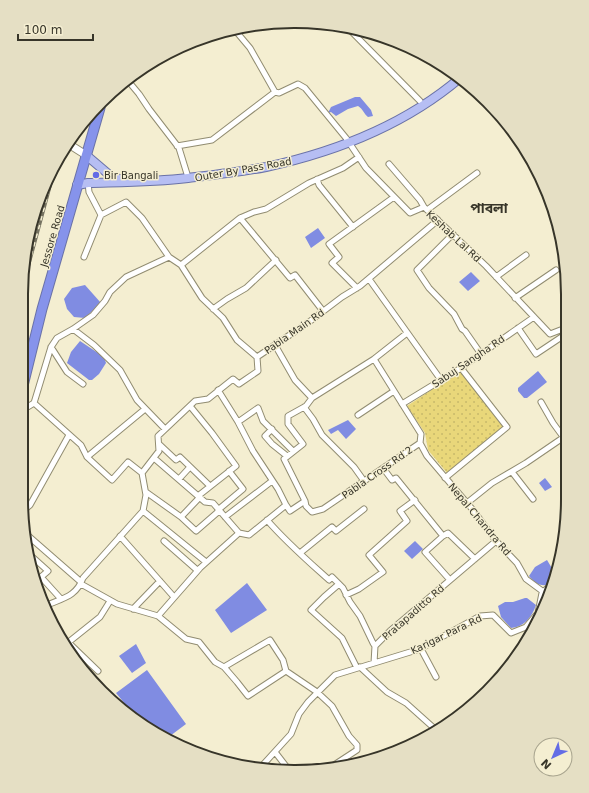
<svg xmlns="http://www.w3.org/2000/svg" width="589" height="793" font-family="'DejaVu Sans','Noto Sans Bengali',sans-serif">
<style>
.grass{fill:url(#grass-dots)}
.water{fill:#808ce2}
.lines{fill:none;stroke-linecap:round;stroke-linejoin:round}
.street-casing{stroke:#918c71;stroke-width:7}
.secondary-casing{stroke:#918c71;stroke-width:9}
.primary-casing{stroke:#6a72a7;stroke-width:10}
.highway-casing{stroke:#6a72a7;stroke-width:11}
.street{stroke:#fff;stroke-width:5}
.secondary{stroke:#fff;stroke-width:7}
.primary{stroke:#b6bef3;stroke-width:8}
.highway{stroke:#8693eb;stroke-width:9}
.rail-casing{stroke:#767361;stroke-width:3}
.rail{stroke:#f4eed1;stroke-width:1.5;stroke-dasharray:4.5;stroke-linecap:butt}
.poi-dot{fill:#636ce5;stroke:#f4eed1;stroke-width:1.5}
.labels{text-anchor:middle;stroke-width:3;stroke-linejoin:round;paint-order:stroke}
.street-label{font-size:10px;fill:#373529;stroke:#f4eed1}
.poi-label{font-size:10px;fill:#373529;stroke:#f4eed1;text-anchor:start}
.district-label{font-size:14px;font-weight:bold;fill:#373529;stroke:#f4eed1}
.rim{fill:none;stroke:#373529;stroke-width:2}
</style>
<defs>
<pattern id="grass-dots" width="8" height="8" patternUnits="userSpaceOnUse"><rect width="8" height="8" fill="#e9d77a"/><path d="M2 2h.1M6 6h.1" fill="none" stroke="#c8b96a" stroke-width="1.8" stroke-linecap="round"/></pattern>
</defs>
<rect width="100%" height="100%" fill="#f4eed1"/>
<path class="grass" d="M460,371L504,427L447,473L428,450L425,433L407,406Z"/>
<path class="water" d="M355,97H360L371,110L373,116L368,117C364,114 363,109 358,106L348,109L336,116L331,112L328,113L331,107Z
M318,228L325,238L311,248L305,237Z
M471,272L480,281L468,291L459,282Z
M85,285L101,303L85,318L74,317L67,309L64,299L72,288Z
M80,341L104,357L106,363L99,374L92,380H89L67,363L71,352Z
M538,371L547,382L527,398H524L518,391V388Z
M348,420L356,429L346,439L338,430L331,434L328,430Z
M545,478L552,487L545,491L539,483Z
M415,541L423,549L412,559L404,551Z
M547,560L556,575L547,585C538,586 534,582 529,576L535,567Z
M247,583L267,610L231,633L215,610Z
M525,598H527L536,605C532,617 524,627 511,628L501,617L498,606L505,602H513Z
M136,644L146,663L132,673L119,656Z
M147,670L186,724L166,739L135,716L116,693Z"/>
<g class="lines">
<g class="street-casing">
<path id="street" d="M348,28L420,101
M234,29L250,48L275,92L279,93L298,84L305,88L346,138L366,168L410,213L424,207L486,266L550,334L563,329L566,333
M125,81L129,82L139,94L149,109L179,148L187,174
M177,146L212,140L275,92
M389,164L420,200L424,207
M317,179L319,185L353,227
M427,210L477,173
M101,215L126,202L142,218L169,257L181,265L202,298L223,318L237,340L257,357
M240,218L290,278L295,275L323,311
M453,234L417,270L429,288L454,314L462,329L465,331L481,354
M84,257L101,215L89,192L88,183
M181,265L240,218L254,212L266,209L309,183L343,168L359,157
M496,277L526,255
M369,279L441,380
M357,288L332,263L339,257L329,244L394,197
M515,298L556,270
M213,309L227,299L246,288L276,260
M518,328L536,354L566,334
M73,329L94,345L120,370L137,400L165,429
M51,347L67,372L83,384
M257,357L309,322L342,297L360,286L438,220
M374,359L407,333
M218,390L238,422L253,451L278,489L286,505
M541,402L553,423L564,438
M34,403L81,445L87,457L112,480L128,462L142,473
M402,404L461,368L534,317
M190,406L212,433L236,466L198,496
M304,407L313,419L322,435L354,467L364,481
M21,411L34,403L51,347L57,338L73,329L93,315L105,301L110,292L126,277L169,257
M358,415L394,391
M238,422L258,408L263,421L293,451
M272,429L265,436L272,444L287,456
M420,443L427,456L473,510L496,541L517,563L526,579L549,596
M159,444L176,460L180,457L210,486
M87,457L145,409
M154,458L205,502L213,503L239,533
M383,468L392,480L396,478L443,536L448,533L475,559
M512,472L533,499
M142,473L159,451L158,436L195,401L208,399L233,379L239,384L258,371L257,357
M445,478L507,427L461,368
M179,479L190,467
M146,492L181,517L196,531L219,511
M305,501L284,459L303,444L288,424V416L306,406L312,398
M467,503L492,483L526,463L567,435
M218,510L243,489L229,471
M23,511L30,505L69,435
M143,511L206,562
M181,517L200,497
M225,517L272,481
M267,520C286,542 308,561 329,580L332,577L343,588L350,602L360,616L373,643L375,646
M239,533L249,535L286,505L290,511L305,501L306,506L312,512L323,509L420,443L421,434L374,359L312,398L295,380L275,345
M26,534L81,582
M120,536L174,597
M443,536L425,552L450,580
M164,541L197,570
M28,553L48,571L41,577L61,599
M300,553L332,527L336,531L364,509
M81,584L117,604L158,616L186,639L199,642L215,662L224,667L270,640L283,660L286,671L317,692L332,706L349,736L357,745V750L334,765L333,767
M339,584L324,597L311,610L342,638L357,668
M346,595L359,589L383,572L369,555L407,521L400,511L415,500
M45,606C63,598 76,597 83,578L143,511L146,495L142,473
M133,609L160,581
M158,616L200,568L239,533
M69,643L98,671
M65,645L100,617L110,601
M421,649L436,677
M374,663L375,646L390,631L496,541
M224,667L237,682L248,696L286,671
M360,667L387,692L406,703L435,729
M275,752L289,770
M260,768L291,734L299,714L308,702L335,675L420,649L480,616L493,615L511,633L526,627L538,613L542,593L554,582"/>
</g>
<g class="secondary-casing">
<path id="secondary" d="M67,143L86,155"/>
</g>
<g class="primary-casing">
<path id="primary" d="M86,155L113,178L120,179
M77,185L88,183C121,182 155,182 188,178C213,175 240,172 266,167C335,152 406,124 460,78"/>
</g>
<g class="highway-casing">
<path id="highway" d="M21,394L42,309L100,108"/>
</g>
<use href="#street" class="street"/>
<use href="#secondary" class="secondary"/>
<use href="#primary" class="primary"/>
<use href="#highway" class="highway"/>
<g class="rail-casing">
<path id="rail" d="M22,290L54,172"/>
</g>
<use href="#rail" class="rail"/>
</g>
<circle class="poi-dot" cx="96" cy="175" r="4"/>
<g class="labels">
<g class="street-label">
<text transform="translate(243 169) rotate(-10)" y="4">Outer By Pass Road</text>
<text transform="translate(52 236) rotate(-74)" y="4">Jessore Road</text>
<text transform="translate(454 236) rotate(43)" y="4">Keshab Lal Rd</text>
<text transform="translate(294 331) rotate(-35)" y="4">Pabla Main Rd</text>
<text transform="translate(468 361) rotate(-34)" y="4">Sabuj Sangha Rd</text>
<text transform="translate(377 472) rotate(-35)" y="4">Pabla Cross Rd 2</text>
<text transform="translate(480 519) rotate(50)" y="4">Nepal Chandra Rd</text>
<text transform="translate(413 612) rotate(-41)" y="4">Pratapaditto Rd</text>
<text transform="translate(446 634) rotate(-26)" y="4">Karigar Para Rd</text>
</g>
<g class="poi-label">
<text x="104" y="179">Bir Bangali</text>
</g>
<g class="district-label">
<text x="489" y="213">পাবলা</text>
</g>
</g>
<path d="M0 0H589V793H0ZM294 28H295A266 266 0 0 1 561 294V499A266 266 0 0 1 295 765H294A266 266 0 0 1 28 499V294A266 266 0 0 1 294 28Z" fill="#e5dfc4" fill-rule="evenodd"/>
<path class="rim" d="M294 28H295A266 266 0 0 1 561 294V499A266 266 0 0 1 295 765H294A266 266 0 0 1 28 499V294A266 266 0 0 1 294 28Z"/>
<g transform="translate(553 757) rotate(224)"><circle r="19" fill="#f4eed1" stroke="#a8a48e"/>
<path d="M0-3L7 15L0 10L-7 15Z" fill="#636ce5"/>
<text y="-6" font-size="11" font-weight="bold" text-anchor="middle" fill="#373529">N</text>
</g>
<path d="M18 34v6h75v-6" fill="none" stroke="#373529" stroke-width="2"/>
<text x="24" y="34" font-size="12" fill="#373529" stroke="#f4eed1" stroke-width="3" paint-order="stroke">100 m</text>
</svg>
